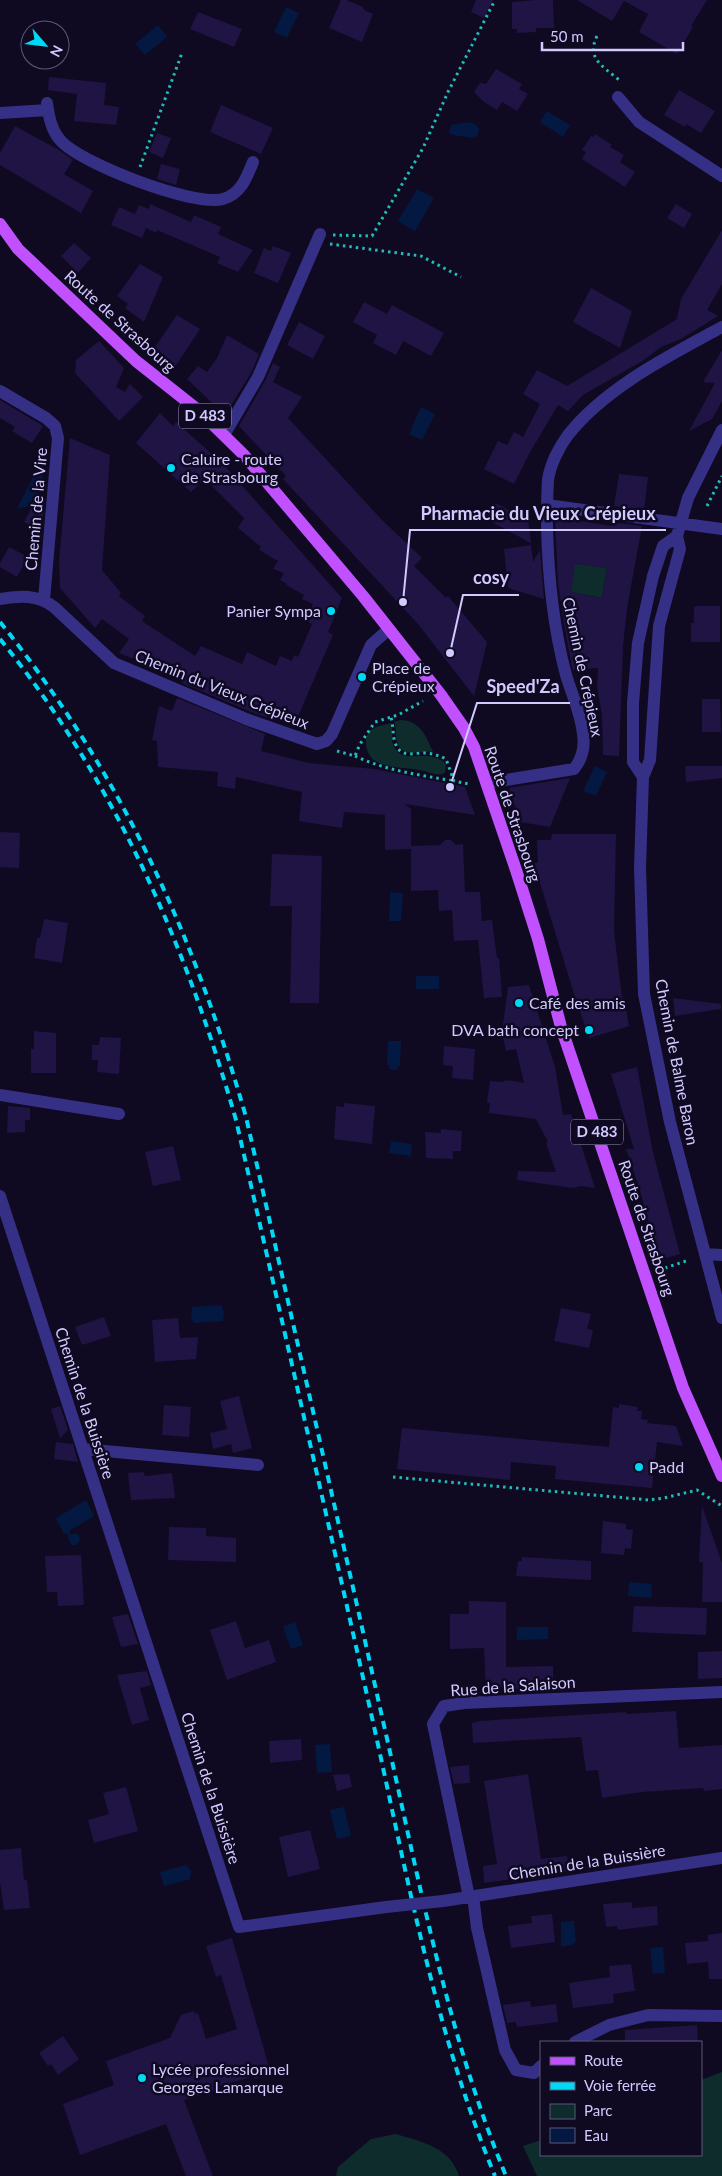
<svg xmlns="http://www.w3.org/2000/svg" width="722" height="2176" font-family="Lato,sans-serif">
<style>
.green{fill:#0d2c2b}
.water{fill:#041941}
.building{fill:#1f1444;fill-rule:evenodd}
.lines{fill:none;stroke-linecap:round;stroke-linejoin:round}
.path{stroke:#20bdb6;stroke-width:3;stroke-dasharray:2.5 4;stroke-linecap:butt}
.minor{stroke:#353085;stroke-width:12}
.major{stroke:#c151ff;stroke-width:12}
.rail{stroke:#00d9f5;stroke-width:4;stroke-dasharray:8 6;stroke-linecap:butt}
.minor-bridge{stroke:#353085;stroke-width:12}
.poi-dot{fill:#00d9f5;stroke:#0f0a21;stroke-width:2}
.labels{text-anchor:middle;stroke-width:5;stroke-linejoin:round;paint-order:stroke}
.shield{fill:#0f0a21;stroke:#9790bc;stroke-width:1}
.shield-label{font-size:15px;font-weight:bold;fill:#d1caff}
.street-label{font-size:16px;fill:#d1caff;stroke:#0f0a21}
.poi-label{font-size:16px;fill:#d1caff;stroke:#0f0a21;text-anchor:start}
.leader{fill:none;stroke:#d1caff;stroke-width:2}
.callout-dot{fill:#d1caff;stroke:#0f0a21;stroke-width:2}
.callout-label{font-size:18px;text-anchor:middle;font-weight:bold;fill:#d1caff;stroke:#0f0a21;stroke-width:5;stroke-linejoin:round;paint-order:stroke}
</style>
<rect width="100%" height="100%" fill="#0f0a21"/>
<path class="green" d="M567,562L607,568L602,598L571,592L572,570Z
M400,720C420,720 426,736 433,752C421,750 402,759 397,742C395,735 397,728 394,722Z
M391,723C393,730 391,737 393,744C401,768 428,746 446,764L445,773C437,777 428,771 419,770C404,767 391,769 377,762C366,757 361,737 372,729C377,726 385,725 391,723Z
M722,2072V2176H537L523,2146L541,2140V2155H701V2080Z
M396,2134C422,2142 450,2147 459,2176H336L338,2167L371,2139Z"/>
<path class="water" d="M286,7L299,13L287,38L274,32Z
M158,25L167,37L145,55L135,44Z
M547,111L570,125L563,137L540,122Z
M468,122L475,124L479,129L478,135L474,138L452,135L449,132L451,125Z
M417,189L434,198L415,231L398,221Z
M421,407L435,414L422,440L409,434Z
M37,469L43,473L42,487L30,506L17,509Z
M595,766L607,772L596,796L583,791Z
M390,892L403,893L401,921H389Z
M416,976H439V989H416Z
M388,1041H401L400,1066H398L397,1070L389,1069V1065H387Z
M391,1141L412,1144L411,1156L389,1153Z
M221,1305L224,1313L223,1321L194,1323L191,1317L192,1307Z
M86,1500L94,1516L69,1531L71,1534H78L80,1539L77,1545H72L69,1541L67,1533L64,1534L56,1518Z
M629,1582L652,1584L651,1598L628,1596Z
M295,1622L303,1645L291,1649L283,1627Z
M517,1627H548V1639L517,1640Z
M330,1744L332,1772L317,1773L315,1745Z
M344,1807L351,1836L337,1839L330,1810Z
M186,1865L191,1871L190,1879L164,1886L160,1872Z
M574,1921L576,1942L572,1945L561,1947V1922Z
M663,1947L665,1973L653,1974L650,1948Z"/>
<path class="building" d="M341,0H346L363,7L364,10L373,14L362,42L329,28Z
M476,0H493L484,18L471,12Z
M536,0H553L554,28H536V32L517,33V29H512V2Z
M577,0H707L691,26L693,27L677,54L639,32L648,14L624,1L612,21Z
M198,12L242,29L234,47L190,29Z
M496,69L522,84L519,89L528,94L517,111L502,102L497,110L484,102L474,92L480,83L486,84Z
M49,77L106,83L104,105L119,107L116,125L74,121L77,94L48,90Z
M679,90L715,111L701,133L686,124L685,127L664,115Z
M221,105L273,128L261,154L210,132Z
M15,126L59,150L73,160L64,174L93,191L81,213L0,165V153Z
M157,133L171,138L163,158L149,152Z
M595,134L612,145L610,147L624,155L620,162L635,172L625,187L582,159L586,152L582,150L591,136L593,137Z
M161,164L180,169L176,185L157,179Z
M150,204L191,222L194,215L221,227L218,234L253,250L238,272L217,263L220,257L157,230L156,233L146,228L142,238L111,225L119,207L135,214L139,205L149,209Z
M676,204L692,214L684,228L667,218Z
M722,230V284L707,310L718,316L681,339L661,347L644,360L583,395L568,411L558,405L529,454L514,484L484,469L498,441L507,445L514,432L523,437L540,404L523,394L537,370L567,386L677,319L681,299Z
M74,243L91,258L78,273L61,256Z
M273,246L291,253L278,283L254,273L264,248L271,251Z
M140,264L163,277L144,322L125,308L128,304L117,296Z
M591,288L632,311L620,348L573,322Z
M364,302L387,314L392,305L444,333L431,356L403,341L396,355L373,343L377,335L353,322Z
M177,315L200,329L175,367L155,347Z
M299,322L325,336L313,359L287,345Z
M227,335L259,354L251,373L225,415L187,379L198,366L207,372L217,358Z
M99,341L124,368L116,387L125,392L130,384L143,397L119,421L75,373L76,360Z
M722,350V401L712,419L689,431L715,383L703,382Z
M273,363L280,367L273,382L302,397L288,418L382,520L422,558L414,566L446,598L448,596L487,642L474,696L418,624L283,479L286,476L239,426L265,381Z
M0,400L43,426L32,443L12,431L15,427L0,418Z
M160,413L173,426L176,422L222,463L342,598L328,632L333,635L294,726L269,716L268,718L249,711L182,683L183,678L119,653L129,639L102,619L95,628L60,588L59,562L70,438L110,455L102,570L121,593L119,596L145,616L142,621L195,656L201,646L242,664L247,652L276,666L280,656L292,661L294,655L298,657L312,624L306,621L313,604L302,599L304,595L286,585L287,584L280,580L284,573L273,569L278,561L259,550L261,547L238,528L244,518L205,479L191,492L136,443Z
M619,474L648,477L644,510L614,506Z
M36,500L44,505L42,531L24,522Z
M495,503L528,520L531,543L486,519Z
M560,518L612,526V522L642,526L627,608L623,646L619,756L603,755L602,715L597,687L598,668L573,670L572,667L563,618L558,582L555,522ZM575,564L607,568L602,598L571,592Z
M531,545L533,562L540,550L544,599L508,588L504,549Z
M9,547L28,557L17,577L0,567V563Z
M698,606H720V642H691V623H694V607Z
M177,698L265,734L261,751L309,763L374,769L465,787L475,815L405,804L411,809V846L440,845L445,840H451L456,845L463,844L465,892H480L482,921L492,920L497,958H499L502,997L484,998L478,940L454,941L452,910L439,911L438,890L411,891V849L385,850V815L344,812L342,828L299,821L302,792L236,777L235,789L217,786L218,772L158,767L157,741L152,740L159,706L172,711Z
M702,699H720L721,732H702Z
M685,766H722V778L686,782Z
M570,778L550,827L520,822L509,788Z
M0,832L20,833L19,868L0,867Z
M552,834H616L614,931L622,998H624L629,1026L589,1038L574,994L534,863H538L537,840H551Z
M272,854L322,856L319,1003H290L292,906H270Z
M44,919L68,923L62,963L34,958L37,938H40Z
M529,985L555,1067L563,1115L571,1114L595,1188L580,1186L574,1188L558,1186L517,1180L518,1171L556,1172L546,1143L548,1142L536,1119L489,1113L490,1103H487L490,1081L502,1082L506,1080L524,1083L516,1049L506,1051L502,1032L508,987Z
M673,998L721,1004V1009L675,1016Z
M34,1031L56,1033V1073H31V1049H34Z
M100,1037L121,1038L119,1074L97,1072L98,1060H92V1045H99Z
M444,1046L475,1049L473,1080L452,1078L453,1066L443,1065Z
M637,1067L652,1148L680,1254L659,1260L639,1187L626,1149H634L611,1074Z
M344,1103L375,1106L372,1144L334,1139L336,1106L344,1107Z
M8,1106L30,1108V1120H25V1132L7,1133Z
M441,1129L462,1131L461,1151H453V1159L426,1158L425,1132L441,1133Z
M173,1146L181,1180L153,1186L145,1152Z
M561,1308L591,1314L587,1329L593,1330L589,1348L554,1341Z
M104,1317L111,1336L82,1345L75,1327Z
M178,1318L180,1338L198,1337L196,1359L155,1362L152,1320Z
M239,1396L252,1448L233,1453L231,1444L213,1449L210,1433L227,1429L220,1401Z
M619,1404L638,1407L637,1411H642L641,1419L648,1420L647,1423L676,1426L683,1446L657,1442L652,1488L555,1479L556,1466L511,1462L510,1480L397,1469L402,1428L609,1447L613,1407L619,1408Z
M164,1405L191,1407L189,1437L162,1435Z
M60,1406L68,1430L60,1438L51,1409Z
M56,1442L73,1444L78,1462L54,1459Z
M144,1472L145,1476L172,1473L175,1498L131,1500L128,1473Z
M702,1506L722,1563V1602H702L703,1562H699Z
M603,1521L626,1524V1529L633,1530L631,1549L625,1548L624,1555L601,1553Z
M169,1527L206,1528V1536L236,1538V1562L168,1560Z
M81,1555L84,1605L58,1606L57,1592H47L45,1556Z
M522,1557L591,1561V1580L516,1576L518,1561H522Z
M469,1601L506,1602V1667L553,1666V1685L538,1686V1688L502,1690V1687L486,1688L484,1648L450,1649V1614H469Z
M634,1606L707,1608L706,1635L632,1632Z
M128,1614L138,1644L121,1647L112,1617Z
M236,1621L245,1648L269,1640L276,1662L227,1680L210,1630Z
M722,1651V1678L698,1679V1652Z
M147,1671L151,1685L140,1688L149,1720L132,1725L117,1675Z
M676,1711L679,1748L722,1745V1789L704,1791L703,1788L642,1792L602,1798L598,1770L586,1771L581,1737L473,1743L472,1723L479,1721L626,1712V1714Z
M301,1739L302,1760L270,1763L269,1741Z
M469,1765L470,1783L454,1784L450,1767Z
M349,1774L352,1787L337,1791L333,1775Z
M528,1774L541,1859L567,1856L569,1871L484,1883L483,1866L497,1864L484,1781Z
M126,1787L138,1831L94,1843L88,1820L109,1814L103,1793Z
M310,1830L320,1869L288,1877L279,1837Z
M21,1848L24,1880H27L30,1908L4,1910L0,1882V1850Z
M632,1902V1908L657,1906L658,1925L618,1930L617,1926L606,1927L603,1904Z
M552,1914L555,1942L511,1948L508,1926L532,1923L531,1916Z
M722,1933V1979H709L708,1962L687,1964L685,1943L708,1941V1935Z
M232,1938L271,2074L254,2079V2076L220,2086V2089L184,2100L213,2176H186L166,2124L80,2155L63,2104L114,2085L106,2061L170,2038L181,2015L194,2011L195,2014L198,2013L206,2039L237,2029L221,1975L216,1977L206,1946Z
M631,1964L635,1991L613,1994L614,2003L573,2008L569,1983L610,1977L609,1966Z
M530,2001L531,2007L556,2004L558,2022L517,2027L516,2022L507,2023L503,2005Z
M697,2025L698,2042H625V2030Z
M63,2036L79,2059L58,2075L51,2064L48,2066L39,2053Z"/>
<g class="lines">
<path class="path" d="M597,36C586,59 603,66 619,80V83
M140,167L182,53
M333,235L372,236L423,148L448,92L495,0
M330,244L421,256L461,277
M707,506L722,476
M391,718C394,727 392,737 396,745C402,759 416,752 427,753C434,754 440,756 446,759L454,781L469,784
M337,751L355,756L360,744L375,722L398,715L423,701
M355,756C387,771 420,775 454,781
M665,1268L686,1261
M393,1477L649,1500L664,1498L697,1490L722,1506"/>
<path class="minor" d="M618,97L639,122L722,176
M47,103C49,117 51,130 61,141C82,164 194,207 223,199C241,194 247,177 253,162
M0,113L48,110
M0,391L46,418L55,426L58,438L44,600
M722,430L688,498L677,536L680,549L659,626L650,760L643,777L640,868L644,994L670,1122L722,1318
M224,435L258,377L320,234
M547,505L722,529
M0,599C20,596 37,594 54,607L114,663L246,719L317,744L326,741L332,734L371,645L389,629
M643,777L633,762V703L638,643L653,576L663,546L677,536
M487,783L574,769C582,759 585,747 583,734C581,713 572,695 566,675C553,626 548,577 547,525C547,510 547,495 548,480C550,465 559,447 568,435C606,387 669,356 722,327
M0,1095L119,1114
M0,1196L239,1927L386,1907
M705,1254L722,1255
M83,1449L258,1465
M473,1896L477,1928L505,2050L516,2070L534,2073L541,2066
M469,1897L433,1724L444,1706L464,1703L722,1692
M443,1901L722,1858
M575,2042L609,2025L648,2015L722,2016"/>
<path class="major" d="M0,224L18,249L136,361L198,410L244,455L363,596L441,695L464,728L474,747L516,870L538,939L561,1027L683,1388L722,1476"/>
<path class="rail" d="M0,622C121,773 193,932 246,1117C292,1319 338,1520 383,1721C418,1874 446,2031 506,2176
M0,639C115,781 186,945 236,1120C282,1321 328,1521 373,1722C407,1875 435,2031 495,2176"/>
<path class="minor-bridge" d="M386,1907L443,1901"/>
</g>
<g class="poi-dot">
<circle cx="171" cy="468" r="5"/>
<circle cx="331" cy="611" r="5"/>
<circle cx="362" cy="677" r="5"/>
<circle cx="519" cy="1003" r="5"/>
<circle cx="589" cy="1030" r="5"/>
<circle cx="639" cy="1467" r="5"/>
<circle cx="142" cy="2078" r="5"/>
</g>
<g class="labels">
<g class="shield">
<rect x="179" y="403.5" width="52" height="25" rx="4"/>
<rect x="571" y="1119.5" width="52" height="25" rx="4"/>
</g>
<g class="shield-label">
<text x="205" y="421">D 483</text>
<text x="597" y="1137">D 483</text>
</g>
<g class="street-label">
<text transform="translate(120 321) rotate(42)" y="6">Route de Strasbourg</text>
<text transform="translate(36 509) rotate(-85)" y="6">Chemin de la Vire</text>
<text transform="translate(583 667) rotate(78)" y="6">Chemin de Crépieux</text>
<text transform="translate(222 689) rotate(22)" y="6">Chemin du Vieux Crépieux</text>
<text transform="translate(513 814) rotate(71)" y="6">Route de Strasbourg</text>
<text transform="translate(677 1062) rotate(79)" y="6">Chemin de Balme Baron</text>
<text transform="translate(647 1228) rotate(71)" y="6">Route de Strasbourg</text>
<text transform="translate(85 1403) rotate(72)" y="6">Chemin de la Buissière</text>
<text transform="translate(513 1686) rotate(-4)" y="6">Rue de la Salaison</text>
<text transform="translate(211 1788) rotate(72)" y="6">Chemin de la Buissière</text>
<text transform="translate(587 1862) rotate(-9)" y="6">Chemin de la Buissière</text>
</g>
<g class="poi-label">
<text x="181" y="465">Caluire - route<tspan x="181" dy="18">de Strasbourg</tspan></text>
<text x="321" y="617" text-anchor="end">Panier Sympa</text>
<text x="372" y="674">Place de<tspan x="372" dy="18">Crépieux</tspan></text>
<text x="529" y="1009">Café des amis</text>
<text x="579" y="1036" text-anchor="end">DVA bath concept</text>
<text x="649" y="1473">Padd</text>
<text x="152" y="2075">Lycée professionnel<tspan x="152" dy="18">Georges Lamarque</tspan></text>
</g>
</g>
<path class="leader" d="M403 602L410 530H666M450 653L463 595H519M450 787L477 703H570"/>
<g class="callout-dot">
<circle cx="403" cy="602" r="5"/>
<circle cx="450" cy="653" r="5"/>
<circle cx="450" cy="787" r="5"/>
</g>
<g class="callout-label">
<text x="538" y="520">Pharmacie du Vieux Crépieux</text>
<text x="491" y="584">cosy</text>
<text x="523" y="693">Speed'Za</text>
</g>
<rect x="540" y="2041" width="162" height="115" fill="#0f0a21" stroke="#5d577a"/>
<rect x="550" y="2057" width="25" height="8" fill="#c151ff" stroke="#5d577a"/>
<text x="584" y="2066" font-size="15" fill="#d1caff">Route</text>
<rect x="550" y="2082" width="25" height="8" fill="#00d9f5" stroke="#5d577a"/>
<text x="584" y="2091" font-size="15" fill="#d1caff">Voie ferrée</text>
<rect x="550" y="2104" width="25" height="15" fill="#0d2c2b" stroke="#5d577a"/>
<text x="584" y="2116" font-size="15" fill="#d1caff">Parc</text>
<rect x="550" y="2128" width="25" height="15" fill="#041941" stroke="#5d577a"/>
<text x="584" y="2141" font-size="15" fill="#d1caff">Eau</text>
<g transform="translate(45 45) rotate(118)"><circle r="24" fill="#0f0a21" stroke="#5d577a"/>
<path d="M0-4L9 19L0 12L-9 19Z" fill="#00d9f5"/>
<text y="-8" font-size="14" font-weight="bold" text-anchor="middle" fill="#d1caff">N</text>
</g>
<path d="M542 42v8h141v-8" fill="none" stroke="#d1caff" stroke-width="2.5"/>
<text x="550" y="42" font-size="15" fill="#d1caff" stroke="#0f0a21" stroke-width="4" paint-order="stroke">50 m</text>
</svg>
